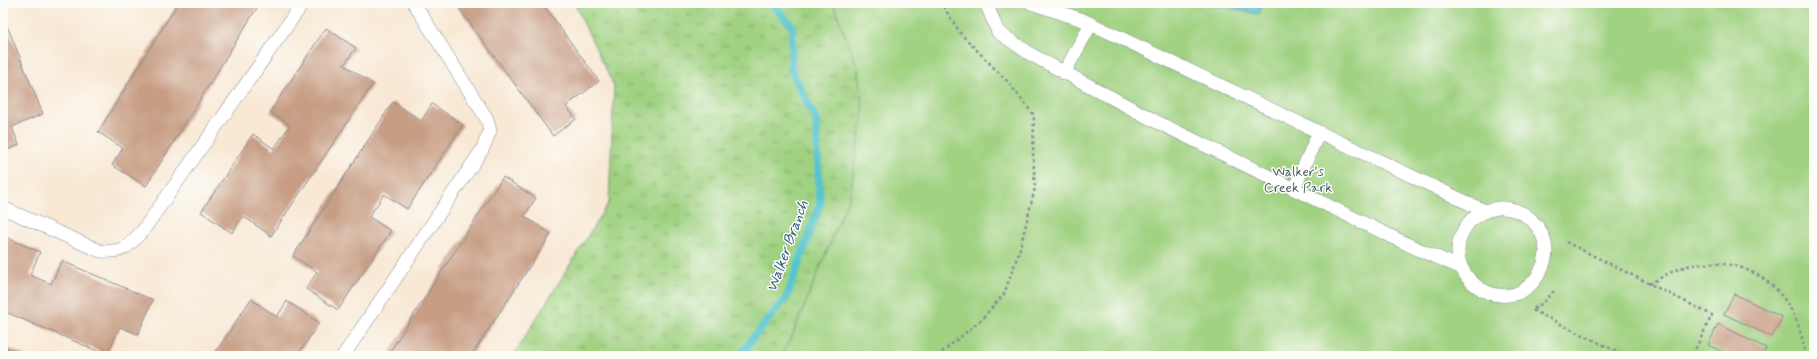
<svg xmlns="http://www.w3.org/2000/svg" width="1817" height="359" font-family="Mynerve,sans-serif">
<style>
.grass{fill:url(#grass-tufts);stroke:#5e8070}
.park{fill:#a0d282;stroke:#5e8070}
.water{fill:#57c5cc;stroke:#397a95}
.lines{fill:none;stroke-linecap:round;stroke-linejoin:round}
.stream{stroke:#57c5cc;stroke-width:8}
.building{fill:#c79d84}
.service-casing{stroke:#8a8c99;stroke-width:14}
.path{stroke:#8a8c99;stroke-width:2.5;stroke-dasharray:3 3;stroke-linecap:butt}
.service{stroke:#fff;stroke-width:13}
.labels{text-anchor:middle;stroke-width:3;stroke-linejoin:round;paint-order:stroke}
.park-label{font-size:14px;fill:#436069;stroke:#fdfcf7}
.water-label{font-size:15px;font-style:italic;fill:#2d5c7f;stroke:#fdfcf7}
</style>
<defs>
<pattern id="grass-tufts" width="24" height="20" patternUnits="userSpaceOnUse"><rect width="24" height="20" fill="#a0d282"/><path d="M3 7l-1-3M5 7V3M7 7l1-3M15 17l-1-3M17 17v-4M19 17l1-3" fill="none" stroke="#82ab6e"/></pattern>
</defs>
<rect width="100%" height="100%" fill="#fdfcf7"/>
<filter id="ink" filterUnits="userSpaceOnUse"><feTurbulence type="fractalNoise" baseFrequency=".025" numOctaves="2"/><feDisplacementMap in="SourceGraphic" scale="8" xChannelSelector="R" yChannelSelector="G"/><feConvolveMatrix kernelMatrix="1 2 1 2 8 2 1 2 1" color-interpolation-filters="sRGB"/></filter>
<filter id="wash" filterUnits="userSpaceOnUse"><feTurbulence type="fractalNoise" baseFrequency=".012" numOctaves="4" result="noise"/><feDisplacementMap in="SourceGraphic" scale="16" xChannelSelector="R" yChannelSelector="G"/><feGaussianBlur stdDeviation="0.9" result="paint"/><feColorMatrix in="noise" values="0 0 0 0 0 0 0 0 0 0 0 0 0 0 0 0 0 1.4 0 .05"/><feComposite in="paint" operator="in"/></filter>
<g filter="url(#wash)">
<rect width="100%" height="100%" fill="#f8e8d4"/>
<path class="grass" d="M574,3H833L858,70L863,112L850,195L790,341L781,356H513L609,202L614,86Z"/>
<path class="park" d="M833,3H1814V356H781L790,341L850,195L863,112L858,70Z"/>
<path class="water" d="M1203,3H1264L1259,14Z"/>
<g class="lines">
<path class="stream" d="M741,356L752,339L787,297L820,204L816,120L791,69L793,27L771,3"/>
</g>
<g id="blocks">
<path class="building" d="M178,3H260L146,186L112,165L123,148L98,132Z
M455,3H542L599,81L566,106L576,119L553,136Z
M3,16L43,114L12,127L19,145L3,152Z
M326,28L356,48L344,65L373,84L271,236L243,216L232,233L201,212L253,134L274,149L290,125L270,112Z
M393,102L421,121L432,104L463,125L407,209L384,194L369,217L391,231L338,310L306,289L317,272L293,256Z
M503,177L536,198L524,216L551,234L471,356H387Z
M3,236L40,252L30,275L51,284L62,261L153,300L138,334L120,327L107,355L3,311Z
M1734,294L1782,317L1772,337L1724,314Z
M251,299L277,317L287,301L319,323L297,356H213Z
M1718,324L1766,348L1762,356H1732L1708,345Z
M3,346L26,356H3Z"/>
</g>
</g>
<g filter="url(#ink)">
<use href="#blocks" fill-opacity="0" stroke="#8a8c99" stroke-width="1"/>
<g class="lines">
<g class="service-casing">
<path id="service" d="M986,3L998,32L1032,55L1157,122L1413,247L1462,268
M1031,3L1083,20L1485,211C1491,210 1498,207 1503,208C1526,209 1545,228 1546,251C1546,260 1542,269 1537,277C1504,325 1429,270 1470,221C1474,217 1481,214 1485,211
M1064,73L1091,24
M1294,189L1319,132
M3,208L100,251C124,253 129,246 144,229L303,3
M343,356L482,150L490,131L487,119L414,3"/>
</g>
<path class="path" d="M1566,242L1712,315L1692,356
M1649,284C1662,277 1675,269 1688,266C1752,252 1799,294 1805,356
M1554,291L1544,302L1532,310L1626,356
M937,356L980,321L1004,294L1019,252L1035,188L1033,154L1034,115L1008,82L961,34L941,3"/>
<use href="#service" class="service"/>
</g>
</g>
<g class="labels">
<g class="park-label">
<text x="1298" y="176">Walker's<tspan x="1298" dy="16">Creek Park</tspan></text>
</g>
<g class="water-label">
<text transform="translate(787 246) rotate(-70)" y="5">Walker Branch</text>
</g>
</g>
<rect width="1817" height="359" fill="none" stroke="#fdfcf7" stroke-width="16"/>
</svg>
